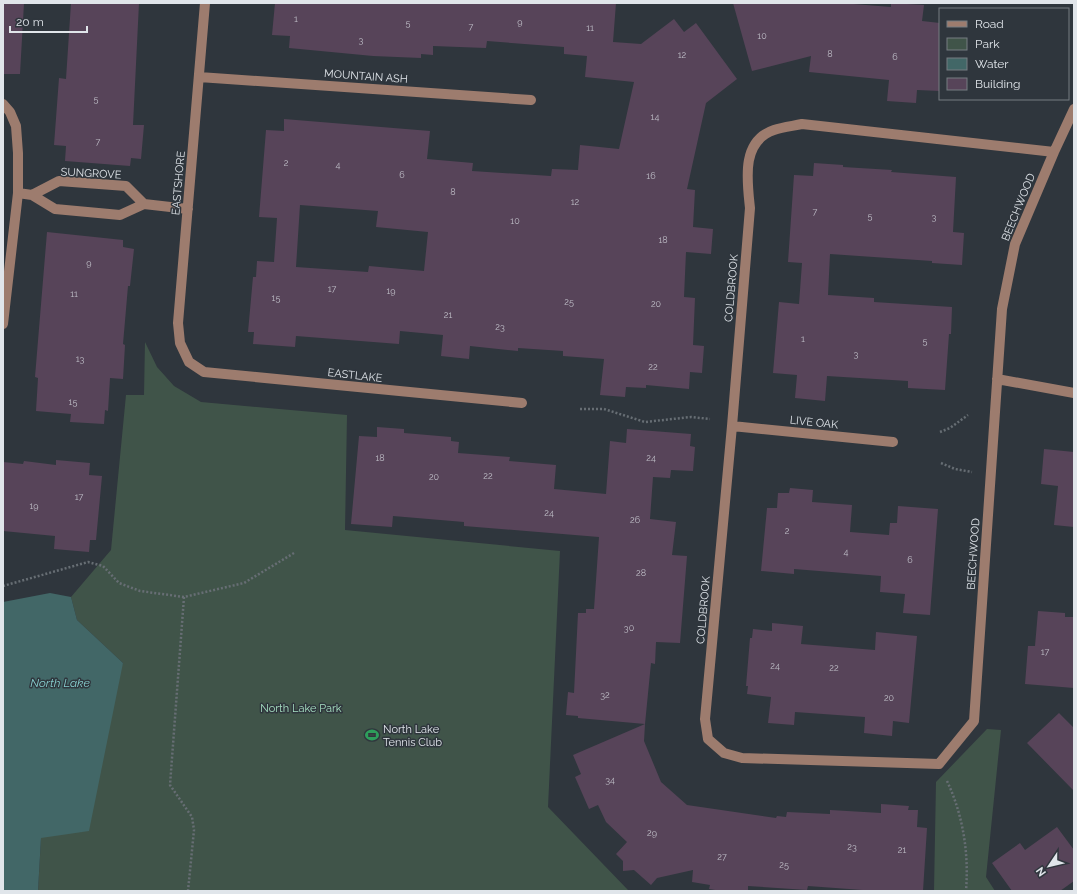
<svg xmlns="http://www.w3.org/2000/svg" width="1077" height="894" font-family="Raleway,sans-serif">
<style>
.green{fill:#405449}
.water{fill:#426767}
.building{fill:#574459;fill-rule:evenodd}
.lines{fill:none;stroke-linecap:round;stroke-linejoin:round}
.path{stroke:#676e74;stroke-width:2.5;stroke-dasharray:2 2;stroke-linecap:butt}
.minor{stroke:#9d7c6e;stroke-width:10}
.labels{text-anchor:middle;stroke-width:3;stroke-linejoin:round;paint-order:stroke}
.number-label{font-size:9px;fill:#bebdc6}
.street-label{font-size:11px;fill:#e0e5ea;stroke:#2f363d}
.park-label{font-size:11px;fill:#a7e0c2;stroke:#2f363d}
.poi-label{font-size:11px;fill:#e0e5ea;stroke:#2f363d;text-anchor:start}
.water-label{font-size:12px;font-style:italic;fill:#87cfcf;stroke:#2f363d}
</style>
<rect width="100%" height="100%" fill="#2f363d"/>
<path class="green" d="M145,342L157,367L174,386L201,402L347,415L345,530L560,551L548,807L628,890L637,891H38L41,838L123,663L77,620L71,597L111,550L126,395H144Z
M987,729L1001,730L986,877L995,891H934L936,782Z"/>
<path class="water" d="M50,593L71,597L77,620L123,663L89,831L41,838L38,891H3V602Z"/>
<path class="building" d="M3,3H24L20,74H3Z
M71,3H139L133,125H144L141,159L131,158L130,166L65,161L66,146L54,145L59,78L66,79Z
M275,3H616L613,42L641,44L674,19L684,32L696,23L737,79L706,103L687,189L695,190L693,227L713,229L711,254L686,252L684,297L695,298L693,345L704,346L702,373L690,372L689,389L646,385V388L626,387L625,397L600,395L604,359L563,356V351L518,348V351L470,346L469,359L441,356L443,335L400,331L399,344L296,336L295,347L253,344L254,332H248L253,277H256L257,261L274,262L277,218L259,217L266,130L284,131V119L430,131L427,159L473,163L472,171L551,176L552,169L578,170L580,145L619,149L634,82L585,77L587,56L564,54V47L487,41L486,48L433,46V55L421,54V58L373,56L289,48L290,36L272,35ZM300,205L378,211L376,227L428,232L424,271L369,266L368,272L296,267Z
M733,3H841L891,7V3L924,5L922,21L940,23V91L917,90L916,103L887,101L889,80L809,72L811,56L752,71Z
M814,163L843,165V167L892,170L891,172L956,177L953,232L964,233L962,265L932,263V261L830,254L828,295L874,298V302L952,307L951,334H949L945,390L908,388V381L827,376L825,401L795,398L797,375L773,373L779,302L799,304L802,263L788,262L794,175L813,176Z
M47,232L123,240V247L134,249L130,286H128L123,344L125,345L123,379L110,378L108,411L105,410L104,424L70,422L71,414L36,411L38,378L35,377Z
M377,427L404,429V433L451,437V441L459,442L458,453L510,457L509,461L556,465L554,489L606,494L610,441L626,443L627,429L691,434L690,446L695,447L693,471L671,470L670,478L653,477L650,519L676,522L672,555L687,556L680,643L656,642L655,664L651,663L645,724L578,718V716L566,715L568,692L574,693L578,613H586V609H594L599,537L464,526V522L393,516L392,527L351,524L359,436L377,437Z
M1044,449L1074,452V527L1054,525L1058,486L1041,484Z
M56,460L90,463L89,475L102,476L96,540H90L89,552L54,549L55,536L3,531V462L23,464L24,461L56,465Z
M790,488L813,490L812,502L852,505L850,532L889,535L890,523H897L898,506L938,509L930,615L903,613L905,594L880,592L881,576L794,569V574L761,571L767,508H777L778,493H789Z
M1038,611L1065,613V617H1074V688L1025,684L1028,646H1035Z
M772,623L803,626L801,644L875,650L876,632L917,636L909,723L893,721L892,736L864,733L865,717L795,712L794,725L768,723L771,697L747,694L748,686H746L750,638H752L753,629L772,631Z
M1059,713L1074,728V791L1027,743Z
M645,724L644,741L661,782L687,805L776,818L777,816L786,817L787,812L830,814V810L881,813V804L909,806L908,810H918L917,827L927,828L923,891H876L808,886L807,890L748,886V891H721L709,889L710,885L692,882L693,870L657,878L651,885L634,870L623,871V861L616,854L627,842L606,822L598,805L589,809L575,777L581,774L573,755Z
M1057,827L1074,850V881L1060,891H1012L992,863L1020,843L1025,850Z"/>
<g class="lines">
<path class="path" d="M580,409H604L645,422L691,417L710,419
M940,432L950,428L968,415
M941,463L955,469L972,472
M3,586L88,562L103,566L119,583L140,591L184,597L244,583L294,553
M184,597L170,785L192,817L194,830L188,891
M947,781C963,815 969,853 966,891"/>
<path class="minor" d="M205,3L178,323L180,343L189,362L204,372L522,403
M199,77L531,100
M3,104L10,112L16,126L18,153V193L3,324
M1054,152L802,124C793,126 783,127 774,130C741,141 747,180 750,208L732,426L705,719L708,739L724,753L742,758L939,764L974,721L1002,309L1015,244L1054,152L1074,109
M18,193L32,195L55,209L120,215L144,204L188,209
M32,195L59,181L126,186L144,204
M997,379L1074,393
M732,426L893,442"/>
</g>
<defs>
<g id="stadium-bare" transform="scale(1.08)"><path d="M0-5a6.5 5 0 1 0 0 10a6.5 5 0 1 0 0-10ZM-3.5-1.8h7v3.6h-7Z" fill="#2e9e5b" stroke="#2f363d" stroke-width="2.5" paint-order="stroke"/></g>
</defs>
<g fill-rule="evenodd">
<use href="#stadium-bare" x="372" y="735"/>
</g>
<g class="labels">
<g class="number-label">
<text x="296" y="22">1</text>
<text x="520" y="25">9</text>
<text x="408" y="26">5</text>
<text x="471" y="30">7</text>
<text x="590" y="31">11</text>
<text x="762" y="39">10</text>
<text x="361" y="43">3</text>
<text x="830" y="57">8</text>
<text x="682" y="58">12</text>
<text x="895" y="60">6</text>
<text x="96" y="102">5</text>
<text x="655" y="120">14</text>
<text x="98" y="145">7</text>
<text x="286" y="166">2</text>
<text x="338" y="168">4</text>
<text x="402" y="178">6</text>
<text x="651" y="179">16</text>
<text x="453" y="195">8</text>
<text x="575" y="205">12</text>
<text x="815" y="215">7</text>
<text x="870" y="219">5</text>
<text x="934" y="220">3</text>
<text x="515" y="224">10</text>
<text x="663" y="243">18</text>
<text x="89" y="266">9</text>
<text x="332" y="292">17</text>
<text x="391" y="294">19</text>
<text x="74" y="297">11</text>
<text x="276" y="301">15</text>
<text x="569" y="305">25</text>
<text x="656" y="307">20</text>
<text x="448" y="318">21</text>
<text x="500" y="330">23</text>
<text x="803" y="342">1</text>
<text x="925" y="344">5</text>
<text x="856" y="357">3</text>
<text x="80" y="362">13</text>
<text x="653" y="370">22</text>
<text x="73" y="405">15</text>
<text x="380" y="461">18</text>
<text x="651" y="461">24</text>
<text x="488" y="479">22</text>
<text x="434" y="480">20</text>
<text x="79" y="500">17</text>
<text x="34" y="509">19</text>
<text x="549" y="516">24</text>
<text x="635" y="523">26</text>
<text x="787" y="534">2</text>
<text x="846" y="555">4</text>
<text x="910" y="563">6</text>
<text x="641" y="576">28</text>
<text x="629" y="631">30</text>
<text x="1045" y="655">17</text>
<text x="775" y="669">24</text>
<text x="834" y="671">22</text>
<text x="605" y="698">32</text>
<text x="889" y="701">20</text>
<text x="610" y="783">34</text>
<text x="652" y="836">29</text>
<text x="852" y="850">23</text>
<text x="902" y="853">21</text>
<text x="722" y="860">27</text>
<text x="784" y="868">25</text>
</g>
<g class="street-label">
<text transform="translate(366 76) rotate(4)" y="4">MOUNTAIN ASH</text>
<text transform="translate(91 173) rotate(3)" y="4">SUNGROVE</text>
<text transform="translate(178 183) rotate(-85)" y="4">EASTSHORE</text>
<text transform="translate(1018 207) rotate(-68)" y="4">BEECHWOOD</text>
<text transform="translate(731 288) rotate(-85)" y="4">COLDBROOK</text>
<text transform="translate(355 375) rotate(6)" y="4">EASTLAKE</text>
<text transform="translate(814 422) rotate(6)" y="4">LIVE OAK</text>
<text transform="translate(973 554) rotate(-86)" y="4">BEECHWOOD</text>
<text transform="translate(703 610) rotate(-85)" y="4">COLDBROOK</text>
</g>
<g class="park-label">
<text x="301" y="712">North Lake Park</text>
</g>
<g class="poi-label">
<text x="383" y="733">North Lake<tspan x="383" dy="13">Tennis Club</tspan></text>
</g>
<g class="water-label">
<text x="60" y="687">North Lake</text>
</g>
</g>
<rect width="1077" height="894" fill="none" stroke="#e0e5ea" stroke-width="8"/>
<rect x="939" y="8" width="130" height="92" fill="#2f363d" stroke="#767c82"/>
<rect x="947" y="21" width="20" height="6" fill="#9d7c6e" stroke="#767c82"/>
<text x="975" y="28" font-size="12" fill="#e0e5ea">Road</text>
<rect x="947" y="38" width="20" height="12" fill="#405449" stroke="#767c82"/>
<text x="975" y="48" font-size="12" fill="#e0e5ea">Park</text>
<rect x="947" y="58" width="20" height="12" fill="#426767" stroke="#767c82"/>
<text x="975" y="68" font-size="12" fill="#e0e5ea">Water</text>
<rect x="947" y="78" width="20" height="12" fill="#574459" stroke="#767c82"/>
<text x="975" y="88" font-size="12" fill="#e0e5ea">Building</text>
<g transform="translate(1049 866) rotate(235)" stroke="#2f363d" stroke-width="3" paint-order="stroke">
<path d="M0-3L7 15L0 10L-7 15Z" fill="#e0e5ea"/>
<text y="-6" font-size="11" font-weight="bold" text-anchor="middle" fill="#e0e5ea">N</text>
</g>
<path d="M10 26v6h77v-6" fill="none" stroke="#e0e5ea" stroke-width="2"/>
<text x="16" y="26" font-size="12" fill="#e0e5ea" stroke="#2f363d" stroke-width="3" paint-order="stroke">20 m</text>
</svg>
